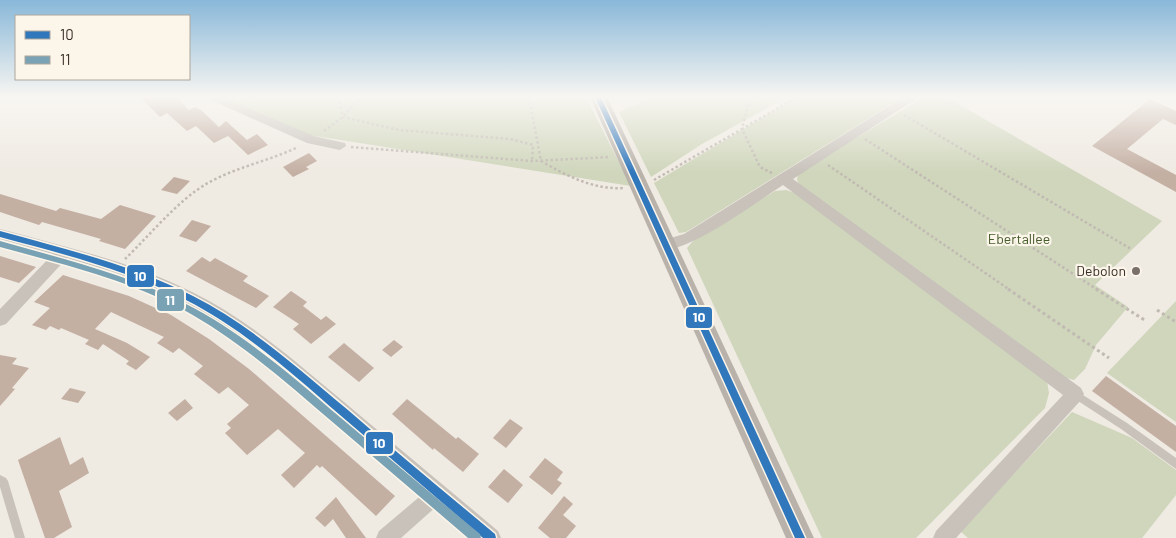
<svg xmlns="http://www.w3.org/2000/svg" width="1176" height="538" font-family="Barlow,sans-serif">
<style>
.green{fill:#cfd6bb}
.building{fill:#c4afa3}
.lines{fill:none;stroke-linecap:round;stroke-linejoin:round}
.path-far1{stroke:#c1bab3;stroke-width:2.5;stroke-dasharray:2.5 2.5;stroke-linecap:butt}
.path{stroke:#c1bab3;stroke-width:3;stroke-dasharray:3 3;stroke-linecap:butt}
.lane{fill:#c8c2bb;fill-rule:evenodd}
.street{fill:#c8c2bb;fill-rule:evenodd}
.secondary{fill:#b9b2ab;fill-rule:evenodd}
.bus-1-casing{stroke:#fbf5ea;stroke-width:3}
.bus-2-casing{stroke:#fbf5ea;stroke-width:3}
.bus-1{fill:#3177bc;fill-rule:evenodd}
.bus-2{fill:#7aa2b5;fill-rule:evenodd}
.poi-dot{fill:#797069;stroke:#fbf5ea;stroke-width:2}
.labels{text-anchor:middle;stroke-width:4.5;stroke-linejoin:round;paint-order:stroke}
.park-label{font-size:14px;fill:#455b2a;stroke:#fbf5ea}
.poi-label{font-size:14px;fill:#3a2f28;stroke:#fbf5ea;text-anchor:end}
.line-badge{stroke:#fbf5ea;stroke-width:2}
.badge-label{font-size:14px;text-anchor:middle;font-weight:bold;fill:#fff}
</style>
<rect width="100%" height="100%" fill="#efeae2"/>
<path class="green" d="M216,97H586L631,186L303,134Z
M651,97H787L702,144L651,177L619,112Z
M797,97H903L686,232L679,233L654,183Z
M924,97H946L1162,221L1095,285L1128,307L1096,345L1085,369L1074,380L1056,375L801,188L797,180L798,173Z
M786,190L795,193L1047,381L1049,393L1045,408L916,538H822L687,248L693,241L775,191Z
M1176,301V422L1107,373Z
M1072,412L1132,438L1176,470V495L1142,538H968L960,531Z"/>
<path class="building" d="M140,97H177L189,110L195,107L201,110L219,127L226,121L247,140L257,134L268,145L248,155L228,136L214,143L196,126L187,131L167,113L160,117Z
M1150,99L1176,111V125L1163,119L1127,149L1176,175V192L1092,146Z
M309,153L317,161L306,167L309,169L293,177L283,167Z
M174,177L190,181L177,194L161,190Z
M0,194L56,211L60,208L101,219L120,205L156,216L125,249L99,241L101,239L42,222L39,225L0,212Z
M192,220L211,226L196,242L179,236Z
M0,256L36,267L19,283L0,277Z
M202,257L210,262L215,258L248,276L243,281L269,296L256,308L186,271Z
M63,275L129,296L171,315L209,339L249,369L395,496L376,516L322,466L320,468L317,465L294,488L281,475L305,453L278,429L247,455L225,433L231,428L227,424L249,405L228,387L219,394L194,374L203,366L179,348L173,353L157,343L164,337L111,312L95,329L127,343L150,357L136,370L126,364L129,361L103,344L98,350L85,344L89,340L61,328L59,330L50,326L46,330L32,325L50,308L34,302Z
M291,291L307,302L303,306L321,320L326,316L336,324L311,344L293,329L299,324L273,307Z
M394,340L403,347L391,357L382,350Z
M344,343L374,368L359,382L328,357Z
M0,355L17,358L12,364L29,368L12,388L15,389L0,406Z
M1106,376L1176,426V452L1092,391Z
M70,388L86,392L78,403L61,399Z
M185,399L193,408L177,421L168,413Z
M407,399L456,439L458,437L479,454L463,472L434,448L433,450L392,414Z
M510,419L523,428L506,448L493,438Z
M60,437L70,465L83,457L89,473L59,491L72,527L54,538H45L18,460Z
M545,458L563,472L557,480L562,483L552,495L529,477Z
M504,469L523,485L508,503L488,487Z
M564,496L573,504L563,515L576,526L566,538H550L538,528Z
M336,497L366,538H346L333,519L325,527L315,518Z"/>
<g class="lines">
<path class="path-far1" d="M338,97L343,117L399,130L510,139L533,145L532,161
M529,97L541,161C567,176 594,190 624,188
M904,115L1131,249
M324,131L343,117L361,97
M865,139L1098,290
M351,147L532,161L610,157
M828,165L1010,290
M772,173L760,167L742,129L797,97
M654,180L742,129L748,105L753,97
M125,259C149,236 179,199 208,183C236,167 269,161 298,147"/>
<path class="path" d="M1008,289L1109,358
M1096,289L1146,321
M1157,310L1176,322"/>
<path class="lane" d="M1075,390L1127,423L1176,458V469L1121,429L1072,397L1071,394L1072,391Z
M0,475L6,478L8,481L25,538H15L0,487Z"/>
<path class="street" d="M204,97H221L314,136L345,143L346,146L340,150L307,143Z
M904,97H919L793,179L1081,388L1084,394L1081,400L956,538H933L936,531L1063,395L783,185C761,199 684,256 661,249L659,245L661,241L684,234Z
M0,229C66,247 133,262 194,293C250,321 296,362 344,402C395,445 447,488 498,531L501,538H476L438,505L401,538H376L379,531L424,493L262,353L224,326L183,302L155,288L116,273L67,258L6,324L0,326V309L53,254L0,239Z"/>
<path class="secondary" d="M590,97H607L814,538H786Z"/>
<g class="bus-1-casing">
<path id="bus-1" d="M595,97H601L805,538H795Z
M0,231C65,249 133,265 193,296C250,325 299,369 348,410C396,452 446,493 495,534L496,538H483C436,497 388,456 340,415C292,373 243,329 186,300C127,270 63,254 0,237Z"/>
</g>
<g class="bus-2-casing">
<path id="bus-2" d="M0,241C63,259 127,274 186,304C243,333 292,376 341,418C387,457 433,495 480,534L481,538H468C424,500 380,463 336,425C287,383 239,340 182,309C125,279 62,264 0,247Z"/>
</g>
<use href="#bus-1" class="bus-1"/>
<use href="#bus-2" class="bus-2"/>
</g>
<linearGradient id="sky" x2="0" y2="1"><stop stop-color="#89b8d9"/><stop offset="0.56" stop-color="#f8f6f2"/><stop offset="1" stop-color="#f8f6f2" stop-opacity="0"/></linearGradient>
<rect width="1176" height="173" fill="url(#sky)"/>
<circle class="poi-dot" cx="1136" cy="271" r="5"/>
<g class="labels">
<g class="park-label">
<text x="1019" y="244">Ebertallee</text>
</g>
<g class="poi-label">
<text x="1126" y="276">Debolon</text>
</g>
</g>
<g class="line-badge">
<rect x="126" y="264" width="29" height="24" rx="5" fill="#3177bc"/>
<rect x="156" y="288" width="29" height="24" rx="5" fill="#7aa2b5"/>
<rect x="685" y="306" width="28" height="23" rx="5" fill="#3177bc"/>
<rect x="365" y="431" width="29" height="24" rx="5" fill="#3177bc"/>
</g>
<g class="badge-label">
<text x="140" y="281">10</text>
<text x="170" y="305">11</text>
<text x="699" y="322">10</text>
<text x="379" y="448">10</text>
</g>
<rect x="15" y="15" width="175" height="65" fill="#fbf5ea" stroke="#aea69c"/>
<rect x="25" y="31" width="25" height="8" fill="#3177bc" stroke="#aea69c"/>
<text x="60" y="40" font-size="15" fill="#3a2f28">10</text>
<rect x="25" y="56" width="25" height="8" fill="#7aa2b5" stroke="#aea69c"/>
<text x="60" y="65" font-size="15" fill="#3a2f28">11</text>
</svg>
